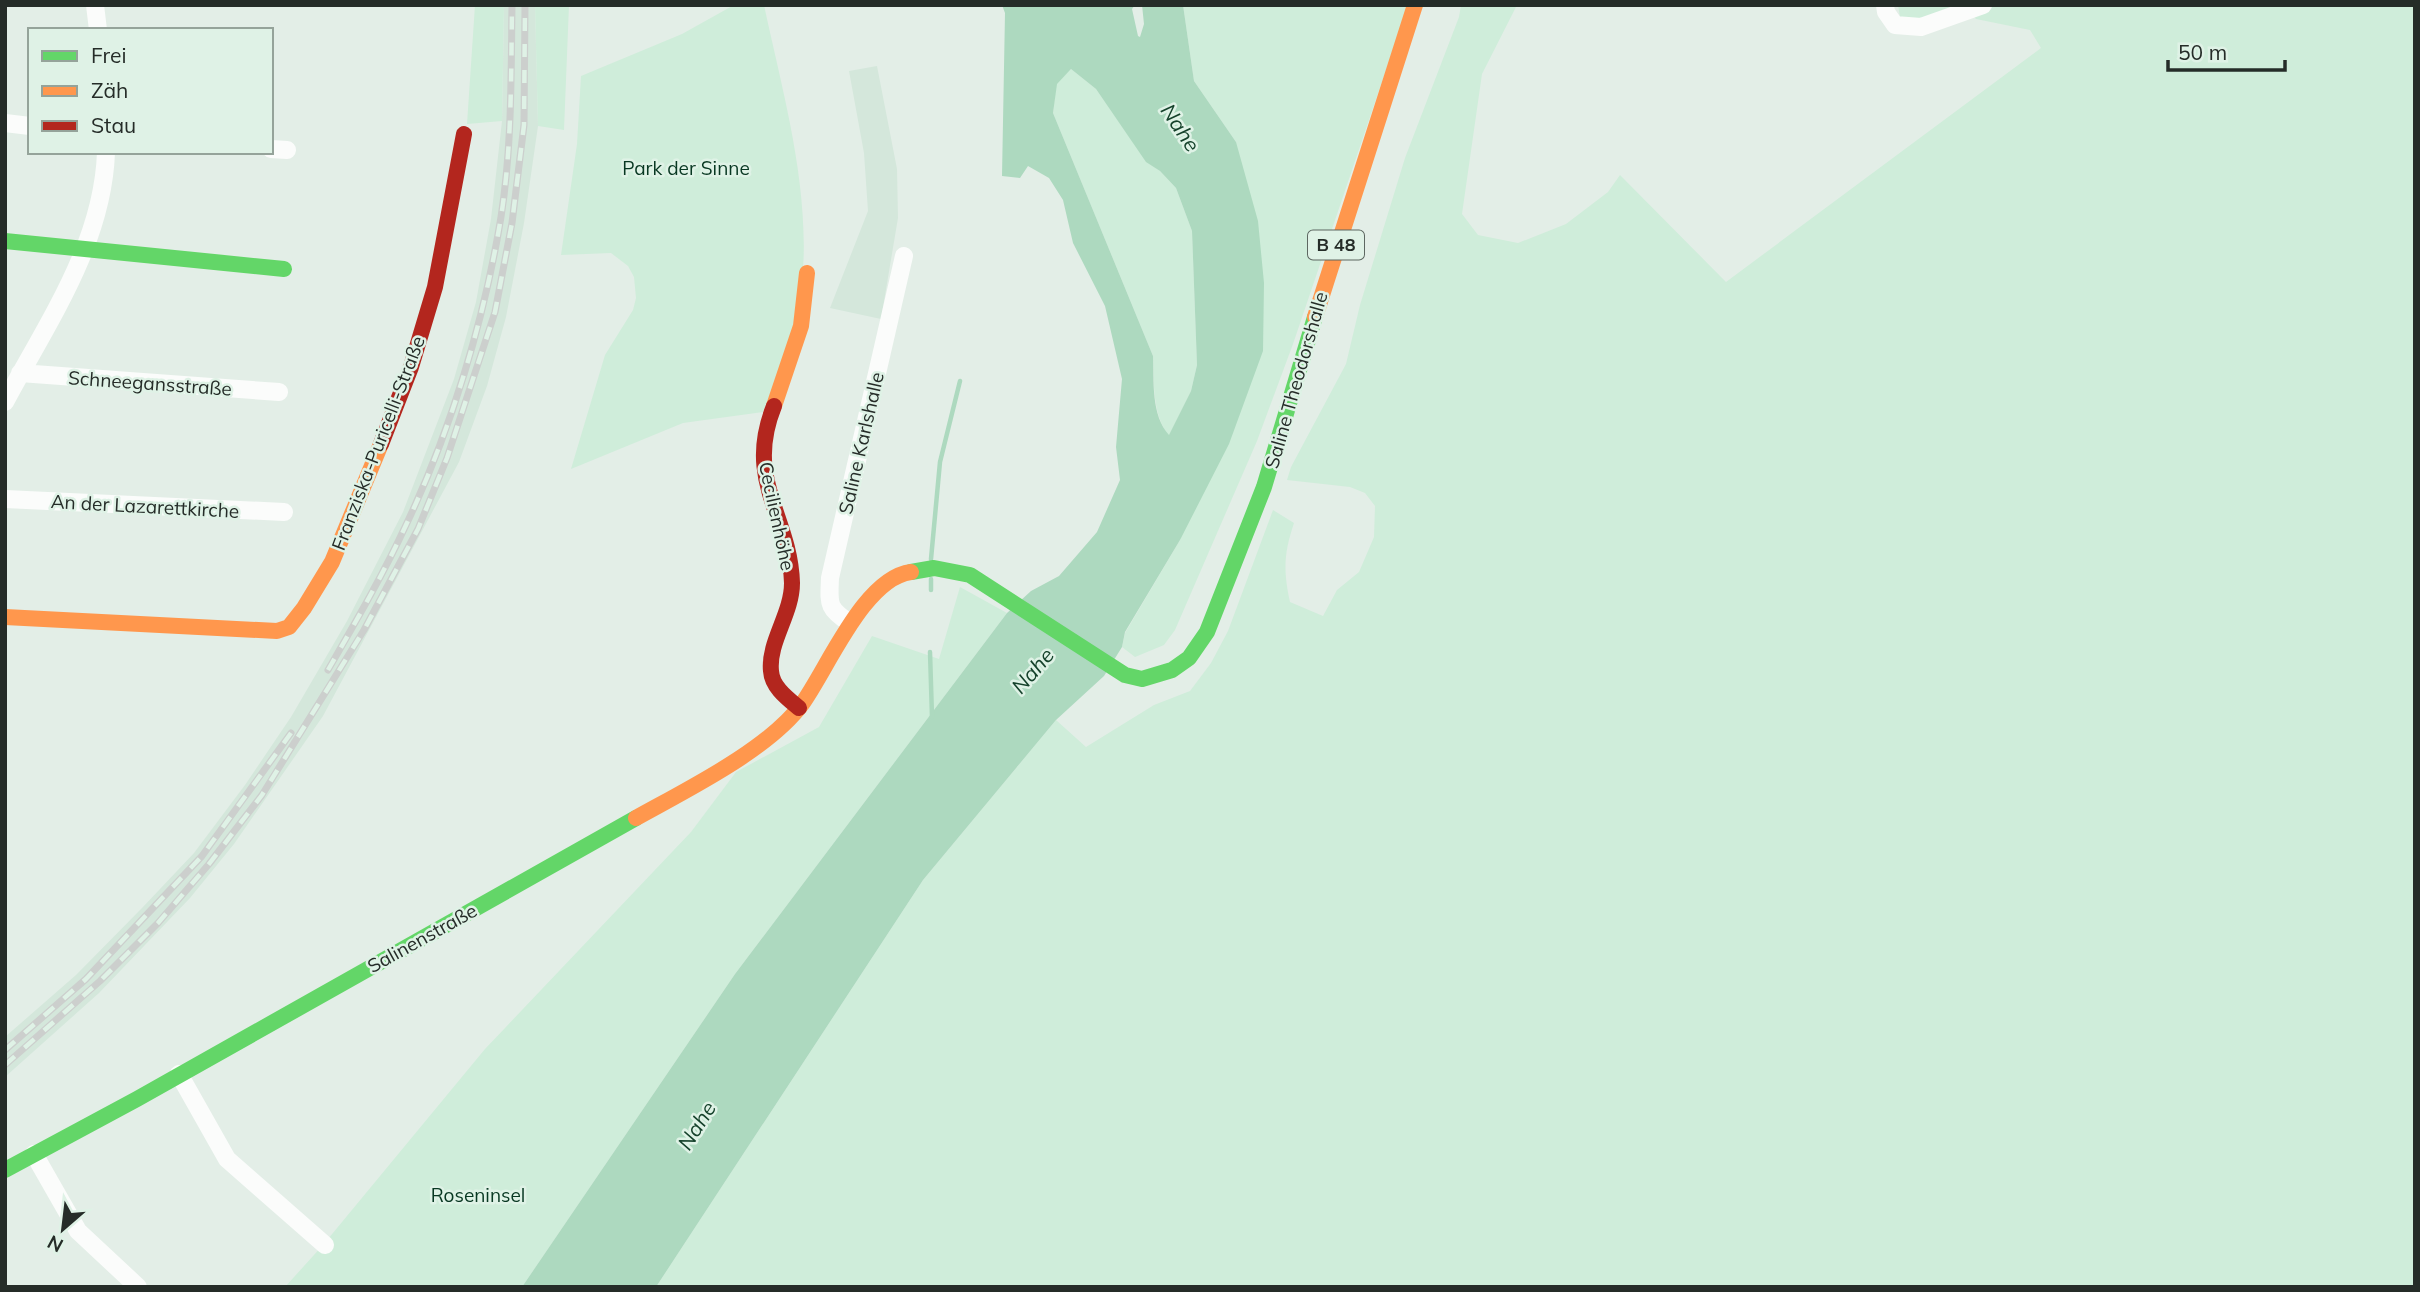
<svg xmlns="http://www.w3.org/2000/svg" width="2420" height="1292" font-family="Mulish,sans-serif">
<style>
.built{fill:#d4e7db}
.green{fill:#cfedda}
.water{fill:#add9bf;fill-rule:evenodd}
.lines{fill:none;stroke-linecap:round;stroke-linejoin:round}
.stream{stroke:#add9bf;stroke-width:4.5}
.street{stroke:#fbfcfb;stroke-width:18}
.fast{stroke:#63d668;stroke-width:16}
.slow{stroke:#ff974d;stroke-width:16}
.jam{stroke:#b3261e;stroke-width:16}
.rail-casing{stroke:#cccfcd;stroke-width:7}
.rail{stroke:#dff2e6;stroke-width:4.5;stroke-dasharray:13;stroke-linecap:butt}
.labels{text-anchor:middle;stroke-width:5;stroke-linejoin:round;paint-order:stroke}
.shield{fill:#dff2e6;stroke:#5d6761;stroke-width:2}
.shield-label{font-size:18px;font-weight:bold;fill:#252c28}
.park-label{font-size:19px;fill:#083822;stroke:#dff2e6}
.street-label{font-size:19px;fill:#252c28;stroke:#dff2e6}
.water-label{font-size:21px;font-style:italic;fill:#15422b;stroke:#dff2e6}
</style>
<rect width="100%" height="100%" fill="#e3eee7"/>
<path class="built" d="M504,5H535L538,126L524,223L506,317L487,386L459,462L323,716L234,844L190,898L99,993L5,1077V1037L76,975L142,908L194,853L245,785L291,717L347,621L403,512L454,379L476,302L491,219L502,121Z
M877,66L897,169L898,218L881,319L830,308L868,211L864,153L849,71Z"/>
<path class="green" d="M475,5H504L502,121L467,124Z
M535,5H569L564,130L538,126Z
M734,5H764C786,108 819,216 796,322C789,352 774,383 763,412L683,423L571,469L605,355L633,310L636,298L634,277L628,266L611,253L561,255L577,144L581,76L682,34Z
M1183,5H1408L1293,344L1257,441L1175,630L1164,645L1135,657L1122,647L1125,633L1180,540L1236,142L1194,81Z
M1461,5H1517L1482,74L1462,214L1478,235L1518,243L1566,224L1608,192L1620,175L1726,282L2041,48L2030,30L1976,19L1964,6L1917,20L1900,17L1898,5H2415V1287H656L923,880L1056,720L1086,747L1154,705L1190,691L1211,663L1228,631L1273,510L1294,523C1284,553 1283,570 1290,602L1323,616L1337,590L1359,572L1374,537L1375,506L1365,493L1350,487L1287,480L1291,467L1346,364L1360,305L1405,158L1459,17Z
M1071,69L1096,89L1146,161L1160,171L1176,188L1192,231L1197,365L1191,391L1169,436C1152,414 1154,382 1153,356L1053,113L1056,84Z
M960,587L1007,613L735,974L522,1287H285L323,1245L485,1049L691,832L736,772L819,727L872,636L939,659Z"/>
<path class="water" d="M1002,5H1135L1132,9L1138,36L1140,37L1144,24L1142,5H1183L1194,81L1236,142L1258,221L1264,283L1263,351L1229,444L1180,540L1125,632L1122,647L1104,676L1056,720L923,880L656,1287H522L735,974L1007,613L1031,591L1059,576L1097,532L1120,480L1116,447L1122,379L1105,306L1073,243L1063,200L1049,178L1028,166L1020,178L1002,176L1005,13ZM1071,69L1096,89L1146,162L1160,171L1176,188L1192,231L1197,365L1191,391L1169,435C1151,415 1154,382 1153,356L1053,113L1057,84Z"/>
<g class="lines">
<path class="stream" d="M931,559L940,462L960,381
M931,590V579
M930,652L932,717"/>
<path class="street" d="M95,5L98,30
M1885,5L1886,12L1895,25L1921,27L1983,5
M5,123L30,126
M271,149L287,150
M20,373L279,392
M5,402C47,323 103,244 106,152
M5,499L284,512
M850,623C827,608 829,604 830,578L904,256
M179,1074L227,1159L325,1245
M34,1154L78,1231L138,1287"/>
<path class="fast" d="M5,241L284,269
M911,572L934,568L970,575L1125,675L1142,679L1172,670L1189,658L1207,632L1264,487L1315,317
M5,1170L137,1099L636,818"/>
<path class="slow" d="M1315,317L1415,5
M774,406L801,326L807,273
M5,617L277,631L289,627L304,608L332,562L381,444
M636,818C686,790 768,750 802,704C828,668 864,578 911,572"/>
<path class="jam" d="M774,406C744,481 790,515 792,583C792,614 768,642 771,671C772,687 787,698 799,708
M381,444L411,367L435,287L464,134"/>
<g class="rail-casing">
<path id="rail" d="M328,670C355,623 383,575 406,525C451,430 484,321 501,217C512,147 511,76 512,5
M5,1050L86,979L202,856L291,733
M5,1065L100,981L158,923L209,864L262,795L364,630L418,529L447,458L495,312L512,223L524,125L525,5"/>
</g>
<use href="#rail" class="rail"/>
</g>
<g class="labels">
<rect class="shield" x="1308" y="230.5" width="56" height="29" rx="5"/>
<g class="shield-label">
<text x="1336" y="251">B 48</text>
</g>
<g class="park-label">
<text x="686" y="175">Park der Sinne</text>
<text x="478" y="1202">Roseninsel</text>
</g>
<g class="street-label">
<text transform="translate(1296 380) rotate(-74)" y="7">Saline Theodorshalle</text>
<text transform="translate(150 383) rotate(4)" y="7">Schneegansstraße</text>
<text transform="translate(378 443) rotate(-69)" y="7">Franziska-Puricelli-Straße</text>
<text transform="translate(861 443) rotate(-77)" y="7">Saline Karlshalle</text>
<text transform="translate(145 506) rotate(3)" y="7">An der Lazarettkirche</text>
<text transform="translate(777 516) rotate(78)" y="7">Cecilienhöhe</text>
<text transform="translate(422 938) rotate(-29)" y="7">Salinenstraße</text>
</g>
<g class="water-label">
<text transform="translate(1180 128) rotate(56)" y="7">Nahe</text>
<text transform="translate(1033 671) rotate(-49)" y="7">Nahe</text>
<text transform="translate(697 1126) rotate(-58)" y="7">Nahe</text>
</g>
</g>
<rect width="2420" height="1292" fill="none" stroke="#252c28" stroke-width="14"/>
<rect x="28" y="28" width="245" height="126" fill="#dff2e6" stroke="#95a39a" stroke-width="2"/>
<rect x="42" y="51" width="35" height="10" fill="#63d668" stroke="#95a39a" stroke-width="2"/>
<text x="91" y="63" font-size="21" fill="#252c28">Frei</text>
<rect x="42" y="86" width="35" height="10" fill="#ff974d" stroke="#95a39a" stroke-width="2"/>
<text x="91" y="98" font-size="21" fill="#252c28">Zäh</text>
<rect x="42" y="121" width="35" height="10" fill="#b3261e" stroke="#95a39a" stroke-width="2"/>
<text x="91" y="133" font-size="21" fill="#252c28">Stau</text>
<g transform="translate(63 1229) rotate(208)" stroke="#dff2e6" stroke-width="5" paint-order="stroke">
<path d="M0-5L12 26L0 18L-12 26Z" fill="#252c28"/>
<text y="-10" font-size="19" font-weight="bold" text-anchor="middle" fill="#252c28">N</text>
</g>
<path d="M2168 60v10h117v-10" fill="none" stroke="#252c28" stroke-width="3.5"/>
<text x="2178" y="60" font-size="21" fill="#252c28" stroke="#dff2e6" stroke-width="5" paint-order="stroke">50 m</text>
</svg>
